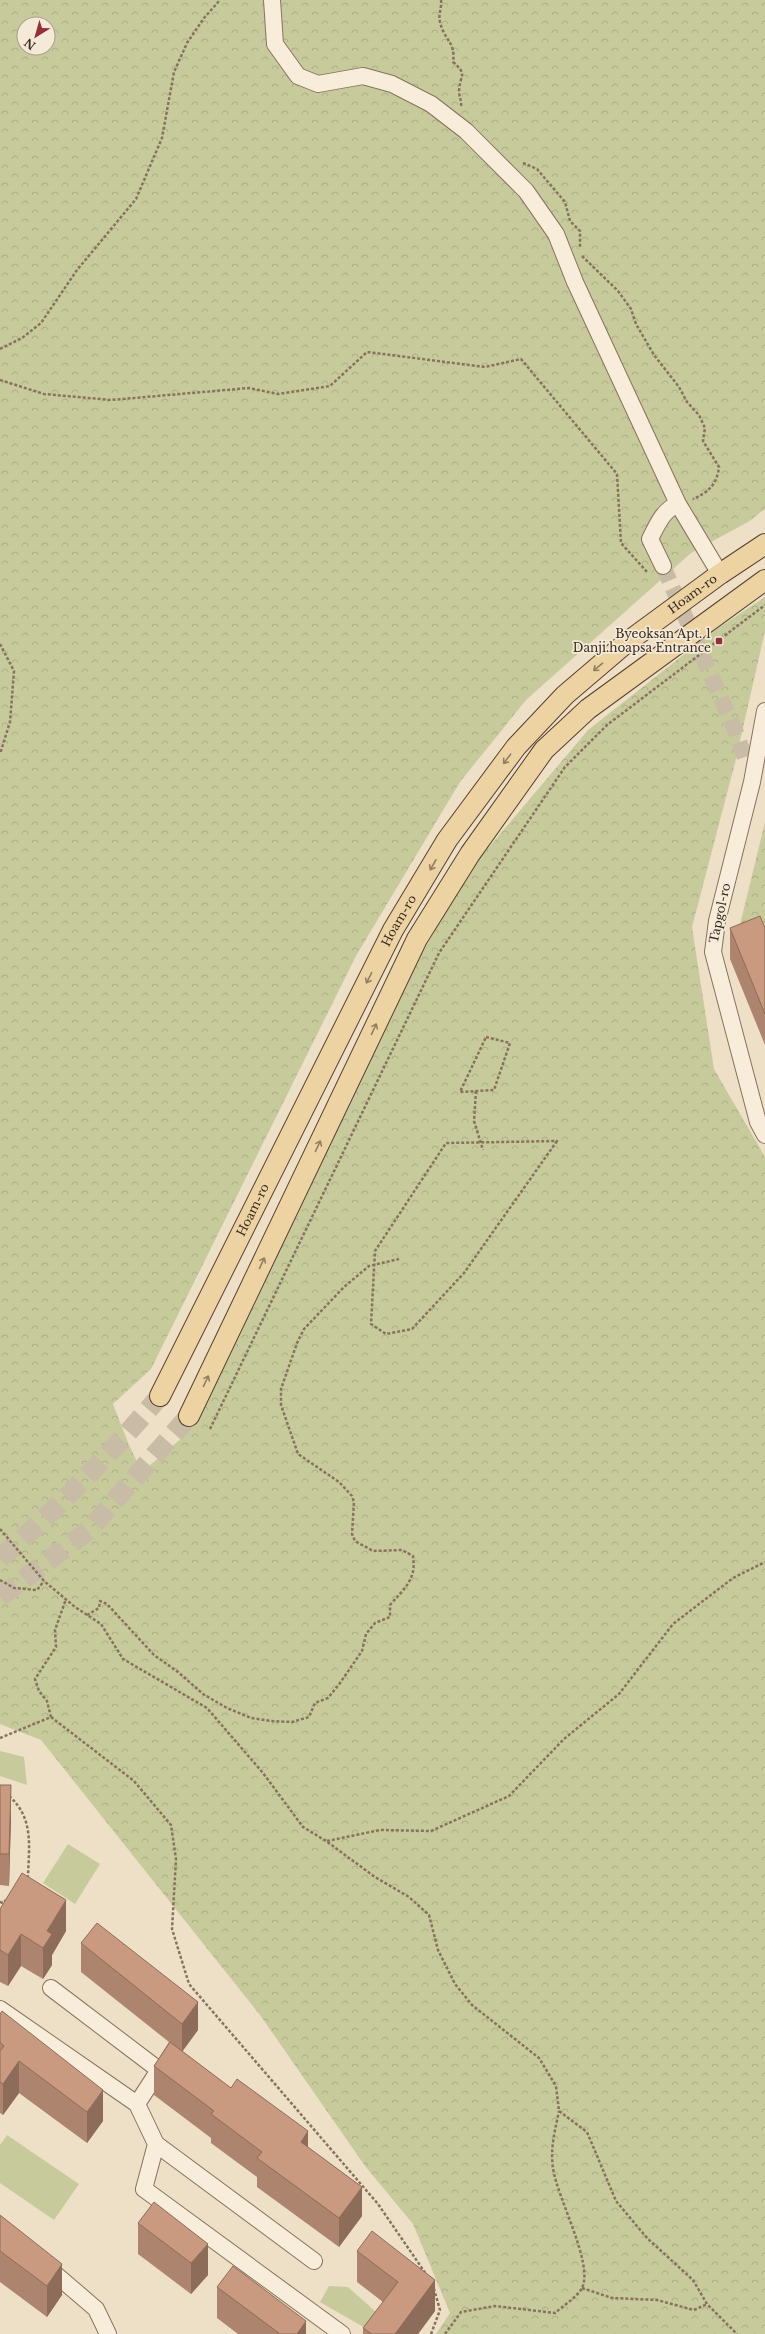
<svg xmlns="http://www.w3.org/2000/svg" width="765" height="2334" font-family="'Libre Baskerville',serif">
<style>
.green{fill:#c7cb9b}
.forest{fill:url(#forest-crowns);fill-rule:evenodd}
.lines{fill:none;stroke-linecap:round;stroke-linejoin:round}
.minor-tunnel{stroke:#c9bca6;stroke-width:16;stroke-dasharray:16 8;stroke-linecap:butt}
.major-tunnel{stroke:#c9bca6;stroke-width:20;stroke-dasharray:20 10;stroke-linecap:butt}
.minor-casing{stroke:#88725d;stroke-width:18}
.major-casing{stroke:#564031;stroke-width:22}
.path{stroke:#88725d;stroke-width:2.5;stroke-dasharray:3 2;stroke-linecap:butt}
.minor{stroke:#f8edda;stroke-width:16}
.major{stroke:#edd2a2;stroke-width:20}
.wall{fill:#ad846d}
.shaded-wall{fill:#8d6c59}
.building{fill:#c99a7f;stroke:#8d6c59}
.oneway{stroke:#937e61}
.poi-dot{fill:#943036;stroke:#f4ead7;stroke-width:1.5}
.labels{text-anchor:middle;stroke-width:3.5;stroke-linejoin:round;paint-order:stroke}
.street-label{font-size:12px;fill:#392b20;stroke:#f4ead7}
.poi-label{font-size:12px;fill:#392b20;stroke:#f4ead7;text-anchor:end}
</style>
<defs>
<pattern id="forest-crowns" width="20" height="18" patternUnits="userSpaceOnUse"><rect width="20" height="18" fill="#c7cb9b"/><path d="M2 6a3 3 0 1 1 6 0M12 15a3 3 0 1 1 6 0" fill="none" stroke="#acae85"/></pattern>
</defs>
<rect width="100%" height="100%" fill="#ede0c7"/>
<path class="green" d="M0,1751L24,1757L27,1785L0,1776Z
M68,1844L100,1864L75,1904L43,1883Z
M7,2135L79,2184L54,2220L0,2183V2145Z
M329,2286L348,2287L376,2312L367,2329L320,2302Z"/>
<path class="forest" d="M0,0H765V509L748,522L691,553L526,700L460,782L356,956L151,1369L113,1404L129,1445L142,1472L184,1436L232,1351L287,1217L358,1067L468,872L588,730L715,630L765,597V631L735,763L692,927L714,1069L765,1157V2334H436L450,2313L413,2224L365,2166L260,2015L41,1740L0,1724ZM24,24H48V48H24Z
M765,822V927L737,937Z"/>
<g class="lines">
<path class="minor-tunnel" d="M663,566L737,735L745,758"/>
<path class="major-tunnel" d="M0,1558C58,1509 111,1453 160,1396
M0,1597L89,1530L189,1416"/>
<g class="minor-casing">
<path id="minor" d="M272,0L275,44L298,76L318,84L363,76L392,84L431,104L466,131L526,191L556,234L575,282L678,504
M663,566L650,539C657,525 663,510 678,504L720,574
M765,711L752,782L717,921L713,952L758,1122L765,1135
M51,1988L159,2070L137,2104
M0,2009L137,2104L156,2144L314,2261
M156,2144L144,2189L342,2334
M47,2267L96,2309L108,2334"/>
</g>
<g class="major-casing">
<g id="major">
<path id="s1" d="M160,1396L393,930L447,840L516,747L565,695L626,643L720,574L765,544"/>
<path d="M189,1416L417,939L470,854L544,750L588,709L765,580"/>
</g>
</g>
<path class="path" d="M441,0C442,7 438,15 440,22C444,40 456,42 453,62C468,75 460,74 459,91C459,97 462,101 461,106
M523,163L537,169L565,202L570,221L580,231V248
M582,256L618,291L631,309L636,324L654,355L679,387L687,402L699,415L705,428L703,441L719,467C717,484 709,492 693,499
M0,349L22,338L41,323L77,270L136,199L162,138L174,72L187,43L204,18L220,0
M0,380L44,394L111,400L249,388L278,394L330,386L367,352L485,367L521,359L617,474L621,543L647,572
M0,644L14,671L10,722L0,754
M486,1037L510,1043L494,1090L460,1092Z
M476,1091L474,1121L483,1150
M557,1141L464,1273L412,1329L386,1334L371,1324L375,1251L446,1143Z
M210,1429L439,953L565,767L607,725L765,605
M0,1529L44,1581L75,1607L101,1624L123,1659L207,1708L263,1773L303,1827L326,1841L375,1877L409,1897L429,1915L438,1950L455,1984L472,2005L539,2058L556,2086L559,2111L587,2132L616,2201L647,2238L693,2280L707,2304L737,2334
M0,1580L14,1588L37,1590L44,1581
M87,1615L99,1608L100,1601L107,1604L154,1655L178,1672L203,1694L227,1708L251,1718L271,1721L292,1722L309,1717L315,1703L328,1698L340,1683L362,1651L366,1634L375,1623L390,1617V1605C404,1589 417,1579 413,1556L402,1550L373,1551L355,1541L352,1534L354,1502L352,1496L339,1482L298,1454L281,1405V1389L297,1343L304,1329L344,1287L369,1266L399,1259
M51,1717L134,1781L171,1825L176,1859L172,1929L189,1984L378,2204L426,2274
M0,1738L51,1717L47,1701L39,1691L35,1679L56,1647L55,1630L66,1599
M9,1796C34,1818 29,1846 28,1876L26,1878
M327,1841L380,1830L431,1831L509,1796L564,1739L619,1694L673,1624L733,1578L765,1562
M0,1902L3,1903L6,1900
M582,2288L612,2298L657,2300L694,2310L707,2304
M431,2334L440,2310L434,2289
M445,2334L461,2312L495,2306L555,2313C563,2306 577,2297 582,2288C594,2264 557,2198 553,2168C550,2149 555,2130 559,2111"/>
<use href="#minor" class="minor"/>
<use href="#major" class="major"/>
</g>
<path class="wall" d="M730,928H765V1045L730,959Z
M0,1785L11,1817L9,1886L0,1885Z
M0,1909L66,1931L52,1955V1965L43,1979L21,1966L8,1986L0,1982Z
M81,1943L198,2030L182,2051L308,2147L362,2216L339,2247L257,2187V2177L211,2143V2138L154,2095V2066L169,2042L81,1972Z
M0,2014L103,2121L87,2143L19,2093L3,2115L0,2113Z
M0,2215L62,2295L47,2317L0,2282Z
M138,2223L208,2275L191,2294L138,2254Z
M357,2251L435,2280V2311L418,2334H363V2328L383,2302L357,2282Z
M217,2287L306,2334H238L217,2318Z"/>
<path class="shaded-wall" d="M11,1785V1817L9,1886V1854Z
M66,1900V1931L52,1955V1965L43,1979V1948L47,1931Z
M21,1934V1966L8,1986V1955Z
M198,2002V2030L182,2052V2024Z
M19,2061V2093L3,2115V2084Z
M103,2090V2121L87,2143V2112Z
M308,2131V2160L301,2142Z
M362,2187V2216L339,2247V2218Z
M208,2244V2275L191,2294V2263Z
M62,2264V2295L47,2317V2286Z
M435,2280V2311L418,2334H395Z
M306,2321V2334H297Z"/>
<path class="building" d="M760,916L765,928V1014L730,928Z
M0,1785H11L9,1854H0Z
M22,1873L66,1900L47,1931L52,1934L43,1948L21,1934L8,1955L0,1950V1909Z
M97,1923L198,2002L182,2024L81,1943Z
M2,2011L103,2090L87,2112L19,2061L3,2084L0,2082V2051L4,2046L0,2042V2014Z
M170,2042L231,2088L237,2079L308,2131L301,2142L362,2187L339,2218L257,2158L262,2152L211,2114L214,2111L154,2066Z
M154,2202L208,2244L191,2263L138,2223Z
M0,2215L62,2264L47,2286L0,2251Z
M372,2231L435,2280L395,2334H372L363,2328L398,2282L357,2251Z
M233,2266L306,2321L297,2334H280L217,2287Z"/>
<defs><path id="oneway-shaft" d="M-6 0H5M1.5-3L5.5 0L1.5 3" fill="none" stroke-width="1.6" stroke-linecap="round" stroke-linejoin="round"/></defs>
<g class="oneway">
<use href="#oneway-shaft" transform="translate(598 667) rotate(140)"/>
<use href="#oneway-shaft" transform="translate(507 759) rotate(127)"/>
<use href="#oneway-shaft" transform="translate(433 865) rotate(119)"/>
<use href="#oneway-shaft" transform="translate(369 978) rotate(117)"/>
<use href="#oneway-shaft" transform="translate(374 1029) rotate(-65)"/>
<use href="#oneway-shaft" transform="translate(318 1146) rotate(-65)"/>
<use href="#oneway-shaft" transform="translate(262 1263) rotate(-65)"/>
<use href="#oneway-shaft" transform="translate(206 1381) rotate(-65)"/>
</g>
<rect class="poi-dot" x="715" y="637" width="8" height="8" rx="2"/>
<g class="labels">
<g class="street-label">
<text dy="4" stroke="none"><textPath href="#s1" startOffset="976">Hoam-ro</textPath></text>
<text transform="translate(720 913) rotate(-78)" y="4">Tapgol-ro</text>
<text dy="4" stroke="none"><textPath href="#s1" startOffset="532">Hoam-ro</textPath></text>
<text dy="4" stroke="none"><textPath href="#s1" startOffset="208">Hoam-ro</textPath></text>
</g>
<g class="poi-label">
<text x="711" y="638">Byeoksan Apt. 1<tspan x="711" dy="14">Danji.hoapsa Entrance</tspan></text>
</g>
</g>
<g transform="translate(36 36) rotate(217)"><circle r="19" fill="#f4ead7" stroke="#a99e8e"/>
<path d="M0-3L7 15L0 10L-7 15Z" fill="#943036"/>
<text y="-6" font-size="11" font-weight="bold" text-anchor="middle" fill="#392b20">N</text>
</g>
</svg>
